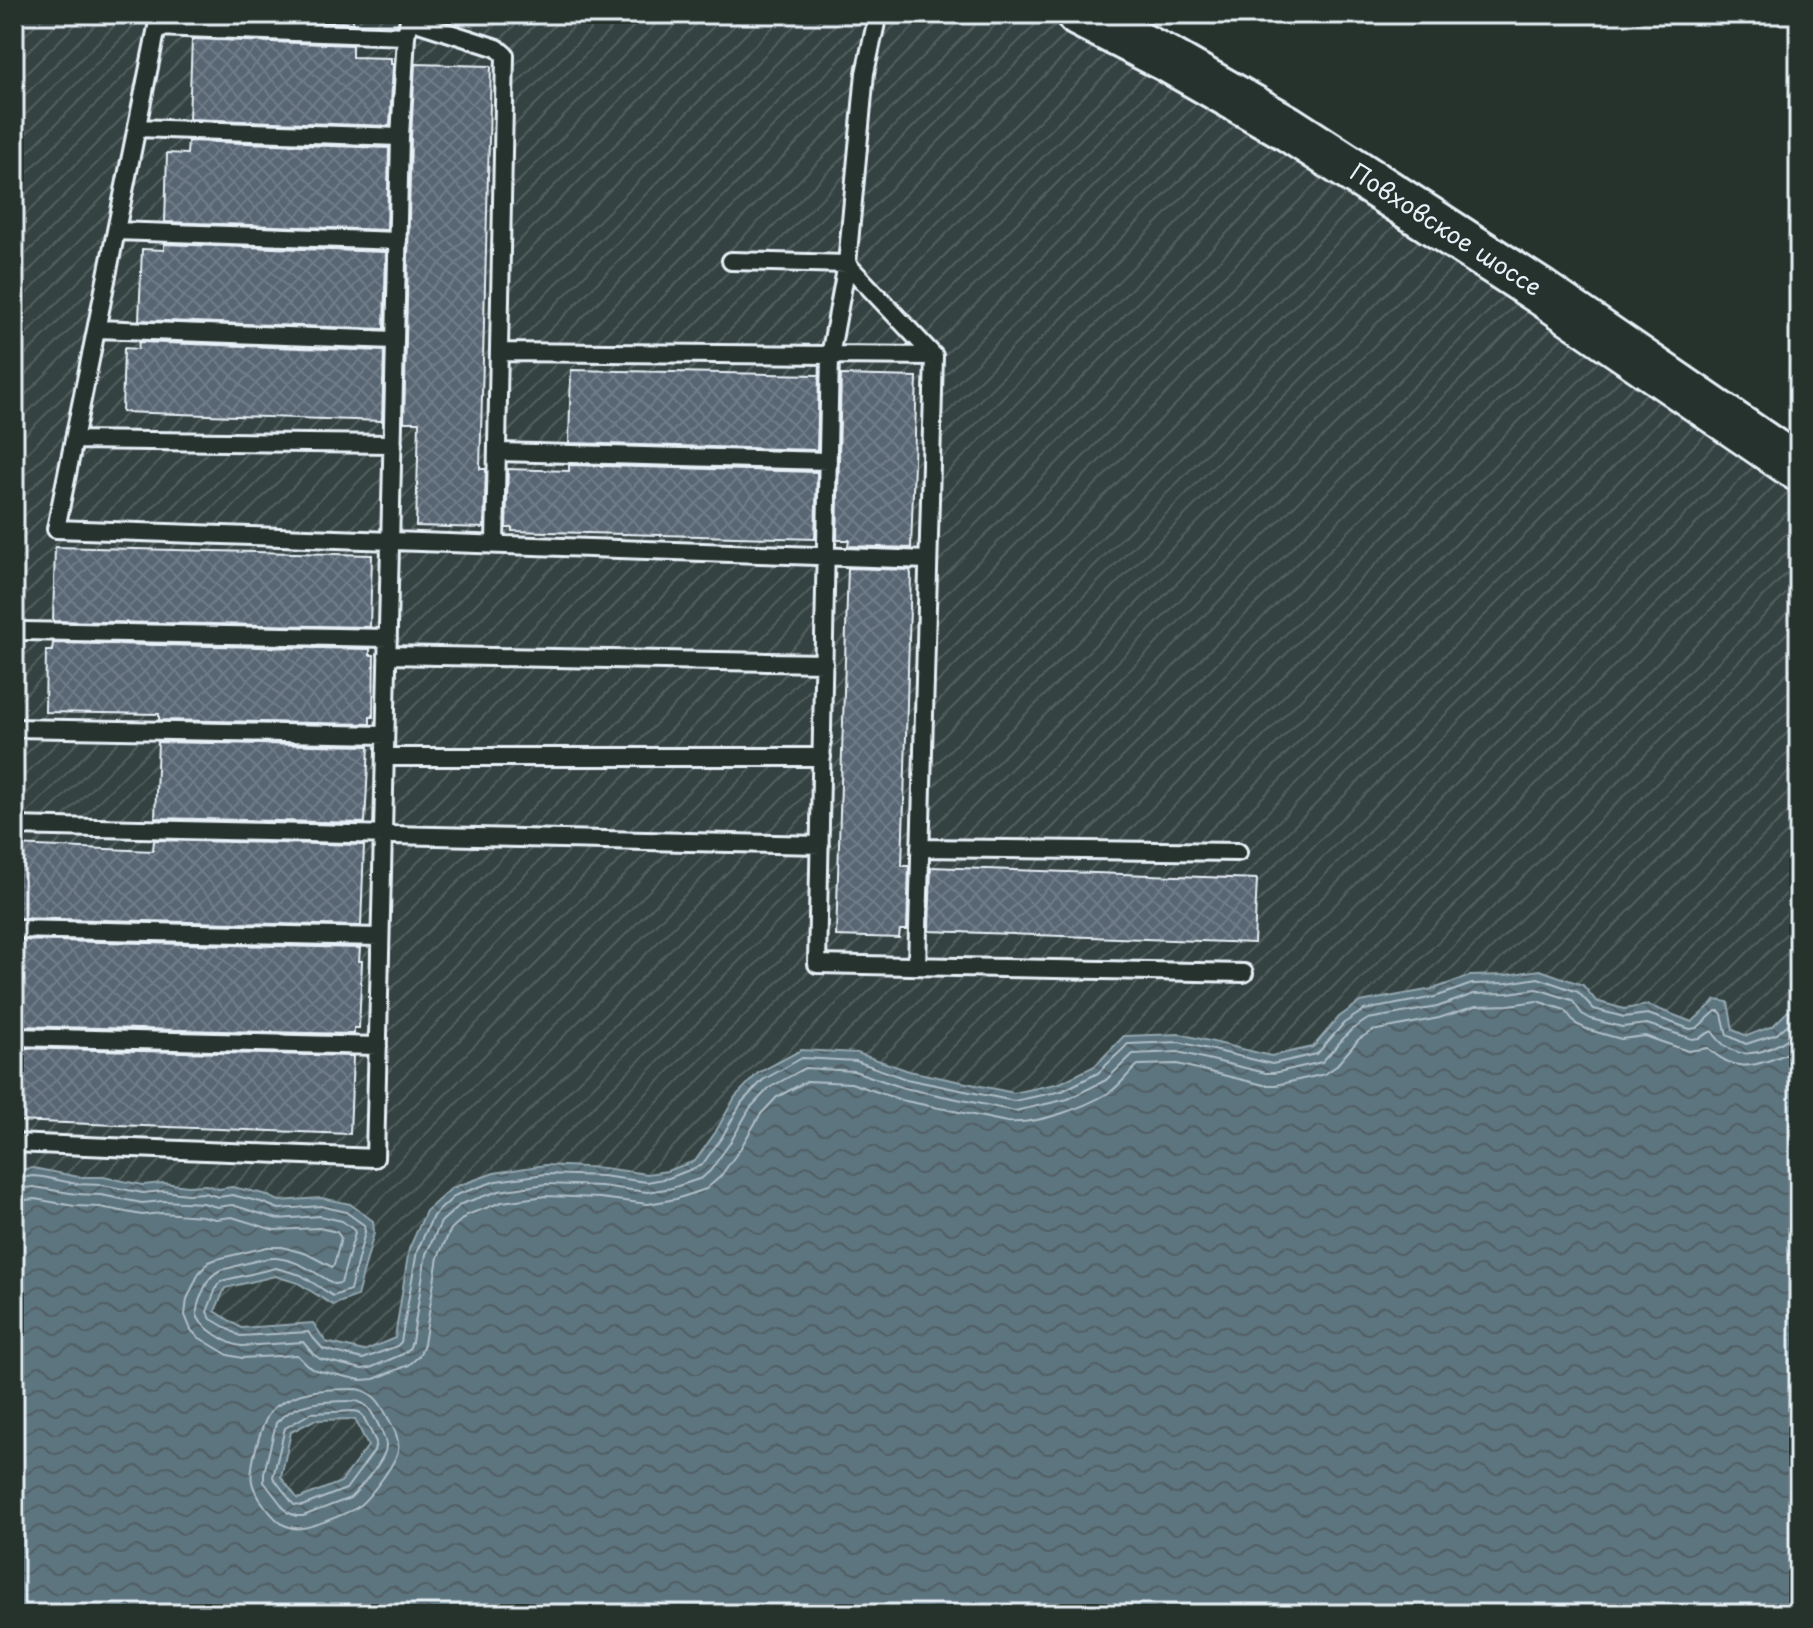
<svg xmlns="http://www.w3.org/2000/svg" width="1813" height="1628" font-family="'Playpen Sans',sans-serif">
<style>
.industrial{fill:url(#industrial-furrows)}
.water{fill:url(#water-waves);stroke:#94a7af;stroke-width:2;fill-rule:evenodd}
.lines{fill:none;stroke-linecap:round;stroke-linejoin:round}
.shore{stroke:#b0bfc8;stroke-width:2}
.building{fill:url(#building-cross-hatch);stroke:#e8f1f8;stroke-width:2}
.service-casing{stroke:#e8f1f8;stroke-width:22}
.primary-casing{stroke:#e8f1f8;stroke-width:50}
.service{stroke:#26332d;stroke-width:16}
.primary{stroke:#26332d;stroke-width:44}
.labels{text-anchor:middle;stroke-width:8;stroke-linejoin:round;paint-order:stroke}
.street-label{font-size:24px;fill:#e8f1f8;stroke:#26332d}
</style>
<defs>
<pattern id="industrial-furrows" width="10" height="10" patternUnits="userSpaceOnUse" patternTransform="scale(2)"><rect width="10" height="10" fill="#354242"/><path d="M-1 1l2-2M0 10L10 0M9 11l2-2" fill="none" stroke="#525e5e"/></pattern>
<pattern id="water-waves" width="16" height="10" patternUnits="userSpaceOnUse" patternTransform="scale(2)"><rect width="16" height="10" fill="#5c757f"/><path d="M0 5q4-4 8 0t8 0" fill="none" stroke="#515e64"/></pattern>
<pattern id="building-cross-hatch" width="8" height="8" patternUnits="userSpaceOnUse" patternTransform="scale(2)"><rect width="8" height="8" fill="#586572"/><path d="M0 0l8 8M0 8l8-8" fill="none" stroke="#707c87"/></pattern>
</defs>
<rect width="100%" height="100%" fill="#26332d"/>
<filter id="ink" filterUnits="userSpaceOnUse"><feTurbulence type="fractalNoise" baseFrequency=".0125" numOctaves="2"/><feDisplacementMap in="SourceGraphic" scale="16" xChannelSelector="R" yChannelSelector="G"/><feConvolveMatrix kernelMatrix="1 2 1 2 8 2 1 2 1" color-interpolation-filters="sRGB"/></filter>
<g filter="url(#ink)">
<path class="industrial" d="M14,14H1079L1799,469V1614H14Z"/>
<path class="water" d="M1540,970L1583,985L1596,1001L1624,1009L1648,1005L1692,1022L1716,1000L1728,1002L1733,1030L1747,1036L1773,1026L1788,1011L1799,1020V1614H14V1171L33,1168L79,1177H103L143,1185L163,1183L188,1186L206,1185L219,1189L232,1187L264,1194L279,1201L321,1198L350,1204L373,1221L374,1233L357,1296L333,1305L298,1283L275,1276L225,1288L215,1311L241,1328L313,1323L326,1342L364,1351L395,1338L409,1249L426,1211L452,1188L494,1173L545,1165L603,1168L647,1174L667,1171L695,1161L715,1133L735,1097L758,1073L801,1050L857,1053L909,1071L1014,1093L1060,1083L1095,1066L1124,1036L1180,1034L1271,1056L1313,1047L1339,1017L1360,1002L1433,989L1470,976L1506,975ZM355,1419L368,1446L341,1482L298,1499L281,1477L291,1432L314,1420Z"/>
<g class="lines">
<path class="shore" d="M14,1179L33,1176L43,1177L77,1184L102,1185L143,1193L163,1191L187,1194L205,1193L219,1197L232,1195L261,1202L279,1209L321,1206L346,1212L364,1225L365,1232L350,1290L333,1296L301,1275L276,1268L221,1281L217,1286L207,1312L211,1319L240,1336L308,1332L323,1349L363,1359L397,1346L401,1342L417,1251L433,1216L456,1195L496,1181L545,1174L602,1176L647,1182L669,1178L702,1165L722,1137L742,1102L763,1080L802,1058L856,1061L906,1079L1014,1101L1062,1091L1098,1073L1128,1044L1179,1042L1272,1064L1317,1054L1344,1023L1364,1010L1435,997L1472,984L1507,983L1538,978L1578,992L1594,1009L1624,1017L1648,1014L1690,1029L1697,1028L1716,1011H1719L1722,1014L1727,1035L1746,1044L1777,1034L1788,1024L1799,1026
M14,1189L34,1187L76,1194L101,1195L142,1203L163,1201L203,1203L217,1207L232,1205L278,1219L320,1216L342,1221L354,1230L355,1233L341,1283L334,1284C316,1273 298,1260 276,1258C261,1257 236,1267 221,1270C211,1275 208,1280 204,1289C201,1297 196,1305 197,1314C199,1327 229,1345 242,1346L303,1342L313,1354L320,1359L362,1369L370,1368L403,1354L409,1349L412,1342L426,1254L441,1222L461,1204L499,1191L546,1184L601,1186L647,1192L672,1188L702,1178L710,1171L730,1143L750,1108L769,1088L805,1068L854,1071L904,1088L1015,1111L1068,1099L1106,1080L1133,1054L1178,1052L1266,1073H1274L1322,1062L1351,1030L1368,1019L1437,1007L1474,994L1508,993L1537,989L1572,1000L1582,1014L1591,1019L1622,1027L1647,1024L1692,1039L1699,1038L1712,1031C1730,1059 1753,1058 1781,1043C1789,1038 1790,1035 1799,1036
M14,1201L35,1199L74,1206L100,1207L142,1215L162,1213L202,1216L216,1219L232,1217L274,1230L319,1228L337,1232L341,1238L334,1265L332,1267L307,1254L282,1247H267L217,1259L209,1262L199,1273L187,1299L185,1315L191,1330L198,1337L228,1355L242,1358L297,1355L307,1365L315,1370L361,1380L374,1379L409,1365L419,1356L424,1344L438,1257L451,1229L467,1215L502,1202L546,1196L600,1198L648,1204L676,1199L706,1189L720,1177L740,1149L760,1115L777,1097L807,1081L851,1083L901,1100L1007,1122C1038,1125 1085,1107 1110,1092C1121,1085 1128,1073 1138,1065L1177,1064L1264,1085H1276L1325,1074L1335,1067L1359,1039L1372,1031L1439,1018L1476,1006L1509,1005L1537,1001L1565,1010L1576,1024L1589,1030L1621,1039L1645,1036L1688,1051L1708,1048C1734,1072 1751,1068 1781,1056C1788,1053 1792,1049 1799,1048
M357,1389C373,1392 380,1402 387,1416C393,1427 400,1438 398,1451C395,1464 370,1497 359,1506C351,1512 313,1527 302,1528C296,1529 290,1528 284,1525C273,1519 254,1494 252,1482C249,1467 262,1417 275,1407C300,1389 326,1389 357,1389Z
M356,1401C368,1404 371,1411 377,1422C380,1429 386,1437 386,1446C386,1459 364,1482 355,1493L350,1498L303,1516H296L287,1512L264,1482V1473L276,1423C296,1400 328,1401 356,1401Z
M354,1411L359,1412L363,1416L376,1442L374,1451L346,1489L302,1506L294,1505L273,1477L285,1428L311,1413Z"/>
</g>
<path class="building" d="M193,14H353V23L192,17Z
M192,39L352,45V57L391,58V64H393L390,126L189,119Z
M415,64L491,66L480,469H486L484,528L416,526L419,422H404L411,137Z
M188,141L389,148L387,230L165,222L167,153L187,154Z
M164,244L386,252L384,329L139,320L142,249L164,250Z
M139,342L384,351L382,421L122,412L124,348L138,349Z
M571,370L819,375L817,450L569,443Z
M841,375L917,377L911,548L848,546L849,540H837Z
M569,465L817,472L815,539L512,531V528H506L508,469L569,471Z
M55,547L372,555L370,627L53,621Z
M848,568L910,570L911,574L902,866H909L907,930H900L899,938L836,936Z
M53,643L370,649V655H374L373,717H370V724L159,720V714L45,712L46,651H52Z
M158,742L369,746L365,823L155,818Z
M154,840L364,845L361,926L14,918V845L153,851Z
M931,867L1257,879L1254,943L929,931Z
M14,940L360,948L359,961H362L359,1028H354V1034L14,1026Z
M14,1048L353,1056L350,1134L14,1121Z"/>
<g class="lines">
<g class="service-casing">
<path id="service" d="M878,14L865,73L847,264L830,356L817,964L1244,973
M409,20L497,48L505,55L495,544
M406,36L157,27L56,529L928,560
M137,128L400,137
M116,231L398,241
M731,261L847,264L934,356L917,966
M97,329L395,340
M499,352L934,356
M75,440L393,444
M497,452L828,461
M24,631L388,638
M387,655L824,663
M14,728L385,735
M385,757H822
M14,826L820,845
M920,848L1238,852
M14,929L380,937
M14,1037L378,1046
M14,1143L375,1158L400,137L406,36L410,14"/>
</g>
<g class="primary-casing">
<g id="primary">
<path id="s1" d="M1079,14L1167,59L1286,127L1541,292L1799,469"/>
</g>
</g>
<use href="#service" class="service"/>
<use href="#primary" class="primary"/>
</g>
</g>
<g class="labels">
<g class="street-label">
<text dy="8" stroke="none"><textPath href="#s1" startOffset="426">Повховское шоссе</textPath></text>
</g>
</g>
<rect width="1813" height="1628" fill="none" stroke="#26332d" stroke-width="48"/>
<rect x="24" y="24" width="1765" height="1580" fill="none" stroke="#e8f1f8" stroke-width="3" filter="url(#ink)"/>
</svg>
